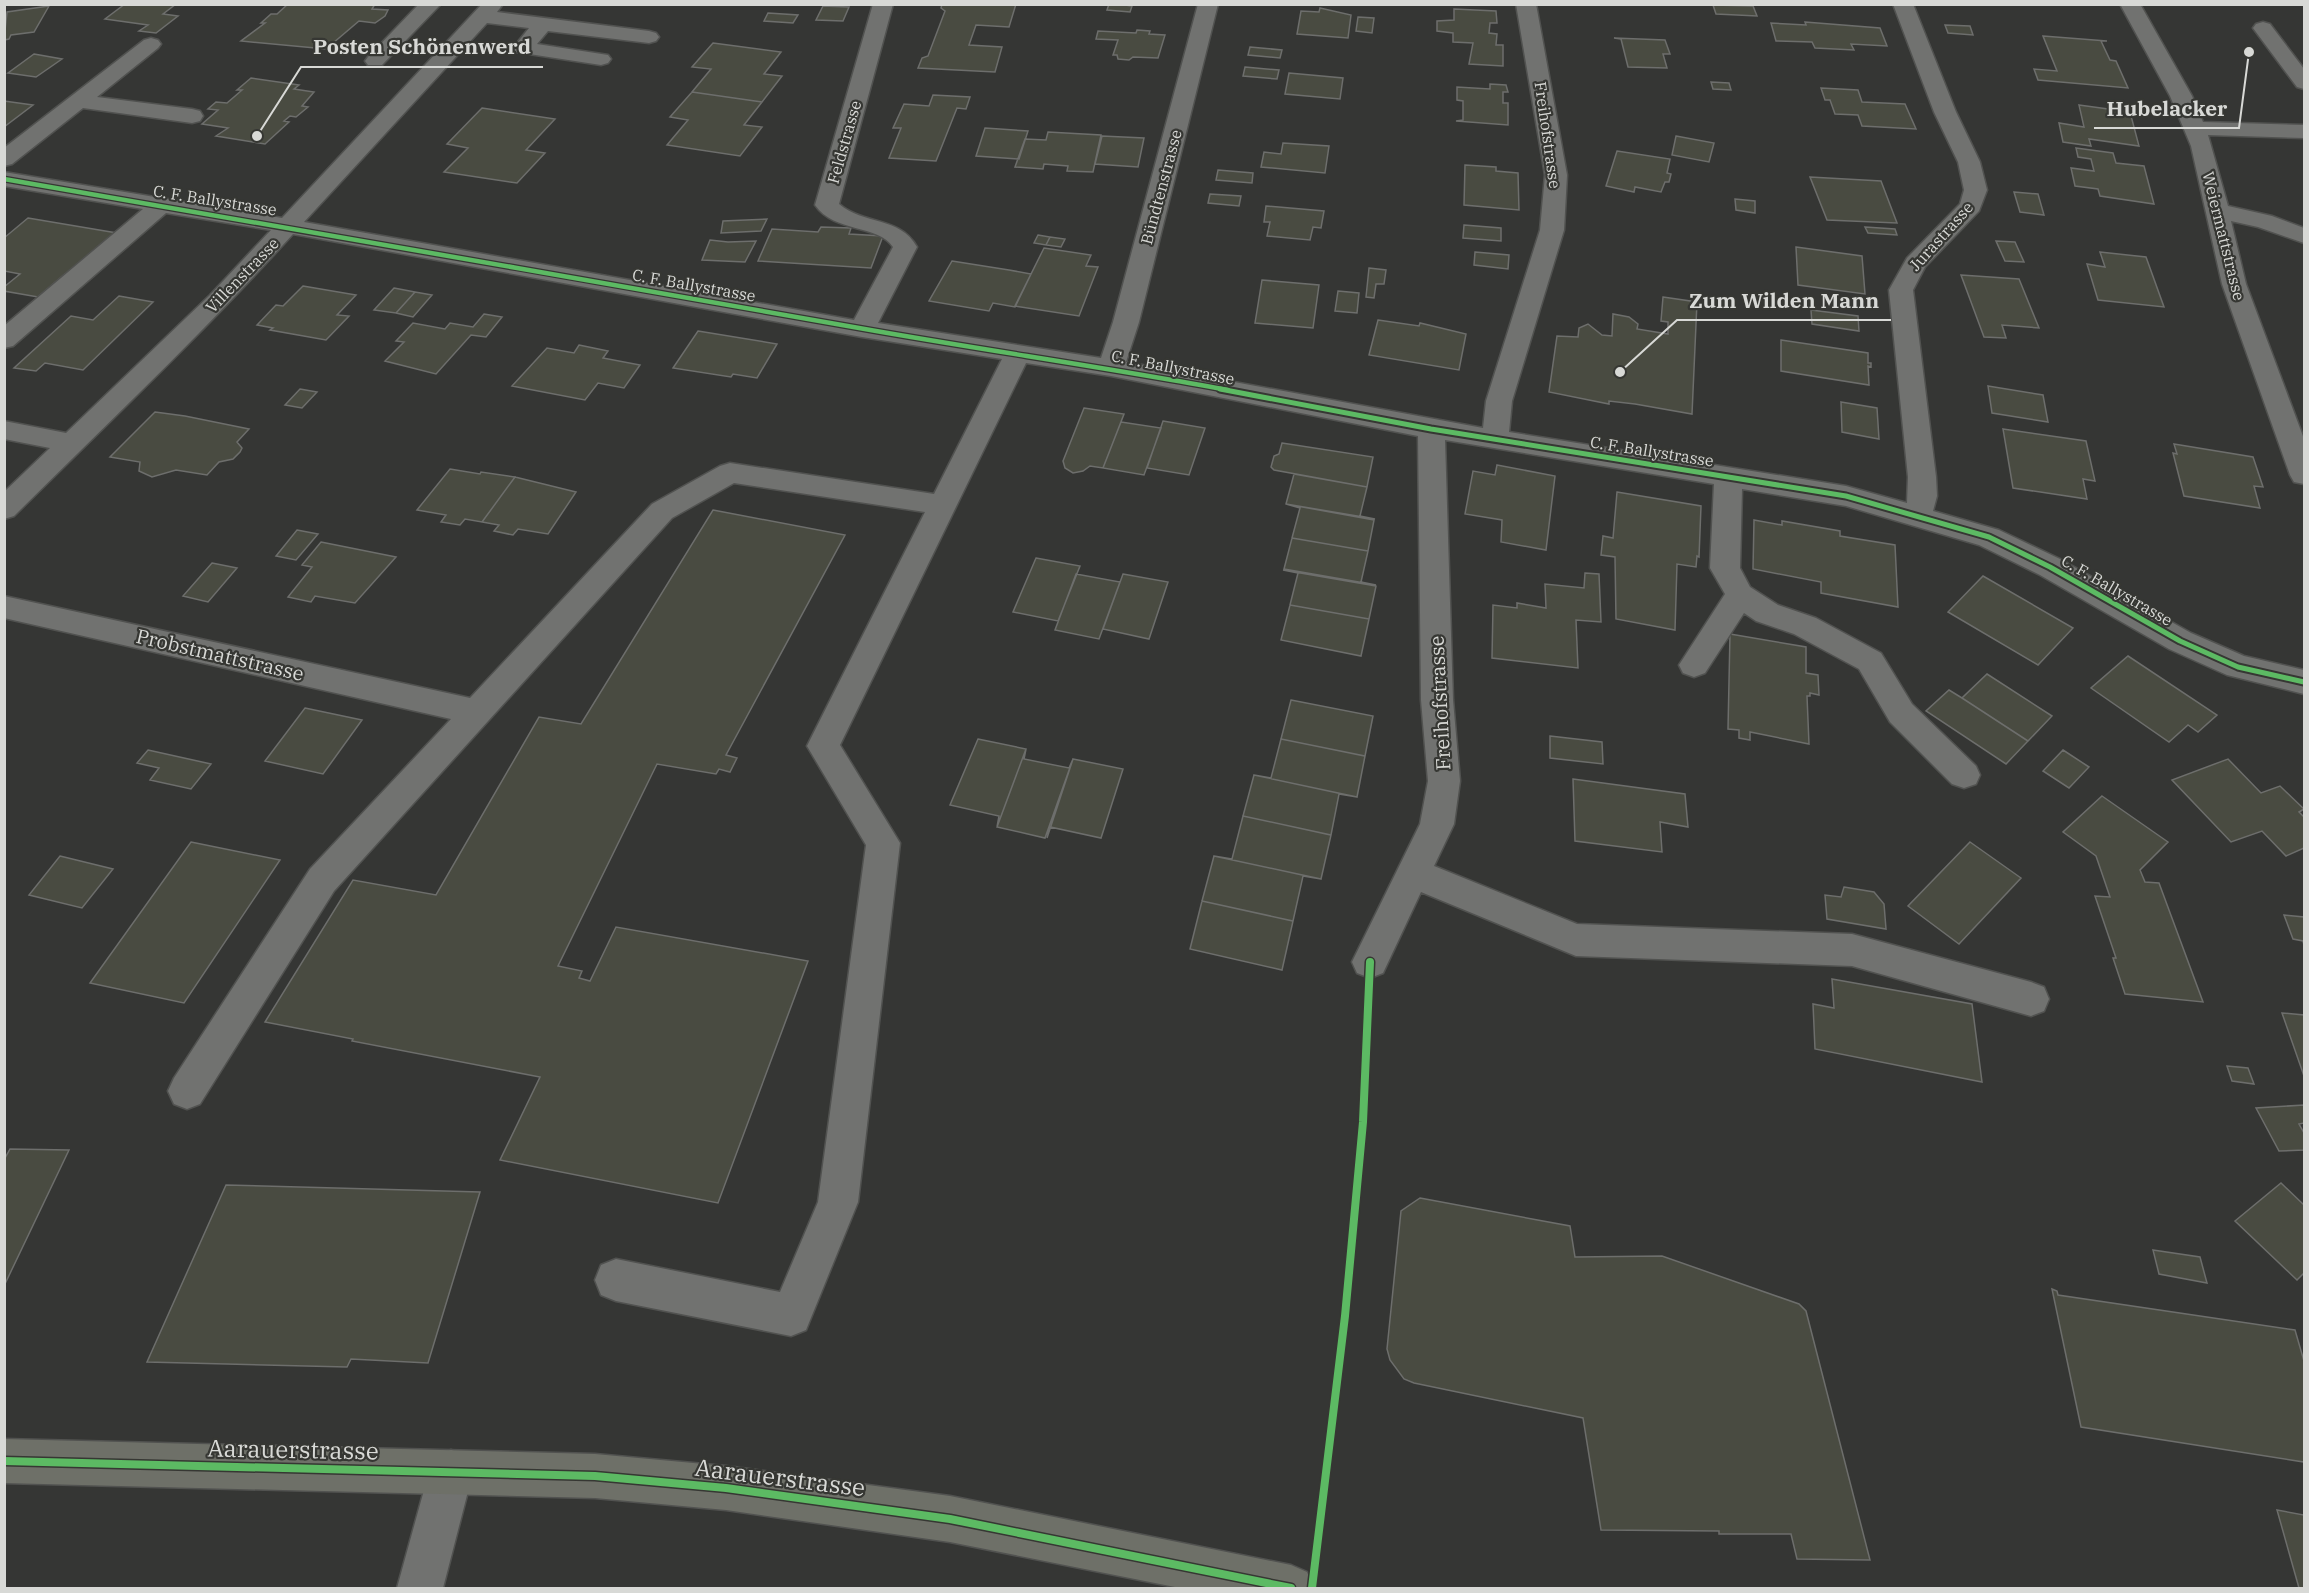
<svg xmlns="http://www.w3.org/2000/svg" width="2309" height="1593" font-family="'IBM Plex Serif',serif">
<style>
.building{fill:#494b41;stroke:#6d6e6c;stroke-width:1.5}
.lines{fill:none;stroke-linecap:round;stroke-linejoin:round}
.minor-casing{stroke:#515250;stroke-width:3}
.major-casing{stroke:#515250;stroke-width:3}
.minor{fill:#717270;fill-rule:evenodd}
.major{fill:#6e7068;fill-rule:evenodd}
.cycleway-far2-casing{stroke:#363733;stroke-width:7}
.cycleway-far1-casing{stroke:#363733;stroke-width:9}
.cycleway-casing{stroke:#363733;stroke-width:11}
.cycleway-far2{stroke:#5cba63;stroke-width:4.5}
.cycleway-far1{stroke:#5cba63;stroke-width:5}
.cycleway{stroke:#5cba63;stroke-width:8}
.labels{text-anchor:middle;stroke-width:4.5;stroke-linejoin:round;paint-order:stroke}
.far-street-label{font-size:16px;fill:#d8d9d6;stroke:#363733}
.street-label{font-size:20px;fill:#d8d9d6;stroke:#363733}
.near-street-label{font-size:24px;fill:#d8d9d6;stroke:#363733}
.leader{fill:none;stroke:#d8d9d6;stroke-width:2}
.callout-dot{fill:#d8d9d6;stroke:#363733;stroke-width:2}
.callout-label{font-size:21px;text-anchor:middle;font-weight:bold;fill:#d8d9d6;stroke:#363733;stroke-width:4.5;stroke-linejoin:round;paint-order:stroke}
</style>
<rect width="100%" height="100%" fill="#353634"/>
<path class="building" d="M125,4H176L163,14L178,16L156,33L139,31L148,25L105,19Z
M288,4H375L372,9L388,10L385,16L375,23L359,21L326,49L241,41L265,23H261L271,14H277Z
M942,4H1016L1009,27L976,25L969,45L1002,47L995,72L918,68L922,58L928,56L945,11L941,8Z
M1109,4H1118L1132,6L1130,12L1107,10Z
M1713,5L1753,6L1757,16L1716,14Z
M49,6L34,32L11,35L9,39L4,40L7,12Z
M823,6L849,7L843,21L816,20Z
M1320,8L1351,15L1348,38L1297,34L1301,11L1319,12Z
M1454,9L1496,11L1497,23H1490L1489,33L1497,34L1496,45H1503V66L1469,64L1473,43L1453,42V33L1437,31V21L1454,20Z
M768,13L798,15L793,23L764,21Z
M1358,17L1374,18L1372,33L1356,31Z
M1805,22L1880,28L1887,46L1851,44L1854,50L1815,48L1812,42L1776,41L1771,23L1806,25Z
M1945,25L1970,26L1973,35L1948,33Z
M1137,30L1150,31L1149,34L1165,35L1158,58L1133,57L1129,60L1118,59L1117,55H1113L1118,40L1096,39L1098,31L1136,33Z
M2043,36L2107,41H2101L2110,60L2116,61L2128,88L2038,80L2034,69L2057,71Z
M1614,38L1665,40L1670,54H1663L1667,68L1628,67L1621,39Z
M713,43L781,52L764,74L782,76L762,102L692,92L711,69L692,67Z
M1250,47L1282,50L1280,58L1248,55Z
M34,54L62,59L36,77L8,73Z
M1245,67L1279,70L1277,79L1243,76Z
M1289,73L1343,78L1340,99L1285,94Z
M251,78L299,85L294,89L314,92L302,106L308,107L296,117L290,116L284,121L289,122L265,144L216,136L228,128L202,124L218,110L208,109L216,102L227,103L242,90H237Z
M1711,82L1729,83L1731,90L1713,89Z
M1490,84L1506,85L1508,92H1503V103H1508V125L1456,121L1463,120V101L1457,100V87L1490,89Z
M1821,88L1858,90L1862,102L1905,104L1916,129L1862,126L1858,115L1835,114L1830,100H1825Z
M692,92L762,102L744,125L762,127L740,156L667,145L688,120L670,117Z
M933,95L970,97L966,109L957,108L936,161L889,158L901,128H893L904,104L929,106Z
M4,101L33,105L4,127Z
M2079,105L2130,112L2139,146L2089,139L2091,146L2063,142L2059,123L2084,127Z
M482,108L555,119L526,150L545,153L517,183L444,172L468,148L447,144Z
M985,128L1028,131L1019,159L976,156Z
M1048,132L1101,135L1093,172L1067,171L1068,166L1044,164L1043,169L1015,167L1025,139L1046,140Z
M1102,136L1144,138L1138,167L1095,164Z
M1676,136L1714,143L1709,162L1672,155Z
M1283,143L1329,146L1325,173L1261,167L1264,152L1281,154Z
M2076,148L2113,153L2116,163L2144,166L2154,204L2100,196L2098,189L2075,186L2071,168L2094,171L2091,159L2078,157Z
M1617,151L1670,159L1667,173L1671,174L1669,182H1665L1661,192L1635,187L1634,192L1606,186Z
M1465,165L1496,167V171L1518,173L1519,210L1464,205Z
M1218,170L1253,173L1252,183L1216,180Z
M1810,177L1881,181L1897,223L1827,220Z
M2014,192L2038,194L2044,215L2020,212Z
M1210,194L1241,196L1239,206L1208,203Z
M1735,199L1755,201V213L1736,210Z
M1266,206L1324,211L1321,228L1313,227L1310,240L1267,236L1270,222H1264Z
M28,218L117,233L69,274H65L38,297L4,291V287L20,274L4,271V238Z
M767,219L761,231L721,233L723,221Z
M1464,225L1501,228V241L1463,238Z
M821,227L851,228L849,234L883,236L871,268L758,261L772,229L818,232Z
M1865,227L1895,229L1897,235L1868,233Z
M1038,235L1050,237L1046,245L1034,243Z
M1050,237L1065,239L1061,247L1046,245Z
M710,240L728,242L756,241L745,262L702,260Z
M1996,241L2015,242L2024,262L2005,261Z
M1796,247L1862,256L1865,294L1798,285Z
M1044,248L1091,255L1086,266L1098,267L1079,316L1015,306Z
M1475,252L1509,255L1508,269L1474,265Z
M2100,252L2146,257L2164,307L2098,300L2087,264L2105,267Z
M952,261L1009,270L1031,274L1015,307L993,303L989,311L929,301Z
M1369,268L1386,270L1384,284H1376L1374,298L1366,297Z
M1961,275L2019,279L2039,328L2002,325L2006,338L1984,337Z
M1262,280L1319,285L1313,328L1255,323Z
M303,286L356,295L337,315L349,316L326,340L270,330L273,328L257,325L276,305L283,306Z
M394,288L415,292L396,313L374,310Z
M1338,291L1359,293L1357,313L1335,311Z
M415,292L432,295L413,317L396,313Z
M119,296L153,302L83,370L45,363L36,371L14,368L71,316L93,320Z
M1663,297L1697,302L1692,414L1635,404L1609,401V404L1549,392L1557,336L1578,337L1579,328L1588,324L1602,335L1612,336L1613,314L1629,317L1638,324L1637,329L1668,334V322L1661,321Z
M1811,310L1858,316L1859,331L1812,324Z
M484,314L502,317L486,337L471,335L436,374L385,361L404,342L396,341L413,323L445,329L450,323L473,327Z
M1378,320L1419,326L1420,323L1466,334L1459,370L1369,355Z
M698,331L777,344L757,378L733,374L731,377L673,368Z
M1781,340L1868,353V363H1871V367L1868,366L1869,385L1781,371Z
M579,345L608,351L603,358L640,365L624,388L598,383L585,400L512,386L547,348L574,353Z
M1988,386L2043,395L2048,422L1992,413Z
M300,389L317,392L302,408L285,405Z
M1841,402L1877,408L1879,439L1842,432Z
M1084,408L1124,414L1103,468L1090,466L1083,471L1073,473L1065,468L1063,461Z
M155,412L185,416L249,429L237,442L242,448L240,452L233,459L219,462L207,475L176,470L152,477L139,471L140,462L110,457Z
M1163,421L1205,428L1189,475L1147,468Z
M1121,422L1161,428L1144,475L1103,468Z
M2003,429L2086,441L2095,481L2083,479L2087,499L2013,488Z
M1282,443L1373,457L1367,487L1274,470L1271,467L1274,456L1279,454Z
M2174,444L2253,457L2263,487L2254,486L2260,508L2184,496L2173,453L2177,454Z
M1497,465L1555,476L1546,550L1501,542L1502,520L1465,514L1473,471L1495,475Z
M450,469L480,474L481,472L515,477L482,522L465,519L460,525L441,522L446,515L417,510Z
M1294,474L1367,487L1360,516L1375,519L1286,504Z
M515,477L576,492L548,534L518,529L513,535L494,531L499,525L482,522Z
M1617,492L1701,506L1699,557L1697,556L1696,567L1677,564L1675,630L1616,619L1615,557L1601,555L1603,536L1613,538Z
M1286,504L1374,520L1368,551L1292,538L1300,508Z
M713,510L845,535L726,755L737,758L730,772L719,769L716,774L657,764L558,966L582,971L579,978L590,981L616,927L808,961L718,1203L500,1160L540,1077L352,1041L353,1039L265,1022L353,880L436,895L539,717L581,724Z
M1754,520L1782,525V521L1840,531V536L1895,545L1898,607L1821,593V582L1753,569Z
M297,530L318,534L296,560L276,556Z
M1292,538L1368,551L1361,582L1376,585L1284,569Z
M321,542L396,557L355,603L315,596L311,602L288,597L312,567L302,565Z
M1036,558L1080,566L1058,621L1013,612Z
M212,563L237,568L208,602L183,596Z
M1283,570L1376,586L1369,619L1290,605L1298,573Z
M1585,573L1599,574L1601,622L1576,620L1578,668L1492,658L1493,605L1517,608V603L1546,608L1545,584L1584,588Z
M1076,574L1120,582L1099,639L1055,630Z
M1123,574L1168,582L1149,639L1103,629Z
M1983,576L2073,628L2038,665L1948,612Z
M1290,605L1369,619L1361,656L1281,640Z
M1730,634L1806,647V673L1818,675L1819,695L1810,693V696H1807L1809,744L1750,732V740L1739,738V730L1728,729Z
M2128,656L2217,715L2198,732L2188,725L2169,742L2091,688Z
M1987,674L2052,716L2028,741L1962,698Z
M1949,690L1962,698L2028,741L2006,764L1926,711Z
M1291,700L1373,716L1365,756L1281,739Z
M305,708L362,720L323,774L265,761Z
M1550,736L1602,742L1603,764L1550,758Z
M978,739L1026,749L997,827L999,816L950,805Z
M1281,739L1365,756L1357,797L1254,775L1271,778Z
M1026,749L1024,759L1069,768L1073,759L1045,838L997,827Z
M148,750L211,764L191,789L150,780L159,768L137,763Z
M2063,750L2089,767L2069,788L2043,771Z
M1073,759L1123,769L1101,838L1050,827L1047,838Z
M2228,759L2261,793L2280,786L2304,809L2299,812L2304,817V848L2286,856L2262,831L2231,842L2172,780Z
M1254,775L1357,797L1339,794L1331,835L1243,816Z
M1573,779L1685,794L1688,827L1660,822L1662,852L1575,841Z
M2102,796L2168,842L2140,870L2145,882L2159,883L2203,1002L2125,994L2113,958H2116L2095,896L2110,897L2096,856L2063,832Z
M1243,816L1331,835L1321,879L1214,856L1232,859Z
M191,842L280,860L184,1003L90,983Z
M1970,842L2021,878L1959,944L1908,906Z
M60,856L113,869L82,908L29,895Z
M1214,856L1321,879L1303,876L1293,921L1202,901Z
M1844,887L1874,892L1884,904L1886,929L1827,919L1825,895L1841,897Z
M1202,901L1293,921L1282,970L1190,949Z
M2284,915L2304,917V945L2303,941L2293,939Z
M1832,979L1972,1004L1982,1082L1815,1049L1813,1004L1834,1008Z
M2282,1013L2304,1015V1076Z
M2227,1066L2248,1068L2254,1084L2232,1081Z
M2304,1105V1123L2299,1124L2304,1133V1150L2279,1151L2256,1108Z
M10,1149L69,1150L4,1286V1160Z
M2281,1183L2304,1205V1273L2297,1280L2235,1221Z
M226,1185L480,1192L428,1363L351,1359L347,1367L147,1362Z
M1420,1198L1570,1226L1575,1257L1662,1256L1799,1304L1806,1311L1870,1560L1797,1559L1791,1534H1719V1531L1601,1530L1583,1418L1414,1383L1404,1379L1390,1360L1387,1349L1401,1211Z
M2153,1250L2200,1257L2207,1283L2159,1274Z
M2052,1289L2057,1291L2058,1295L2295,1330L2304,1361V1462L2081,1427Z
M2277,1510L2304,1515V1588H2299Z"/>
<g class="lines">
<g class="minor-casing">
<path id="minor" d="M419,4H441L382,65H368L365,61L368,57Z
M482,4H503L497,12L649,31L656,33L659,37L656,41L649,43L548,31L537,44L608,55L611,59L608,63L601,65L516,52L513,48L529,28L487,23L304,222L854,320L893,247C878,224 834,233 815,205L873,4H893L839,204C863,225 900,216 917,247L878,323L1101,358L1113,322L1198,4H1218L1139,322L1126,362L1483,428L1486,401L1540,230L1545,175L1516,4H1536L1567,175L1564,230L1512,401L1509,432L1846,486L1907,503L1908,477L1889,290L1907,258L1960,204L1964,190L1958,162L1934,112L1893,4H1913L1956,112L1980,162L1987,190L1979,211L1925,267L1913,290L1936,477L1937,496L1933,511L1999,530L2060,559L2191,633L2244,656L2304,670V694L2227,675L2169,649L2040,575L1979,545L1846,506L1742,489L1740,568L1750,587L1778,605L1816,618L1881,653L1912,704L1976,766L1980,775L1976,784L1964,788L1952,784L1890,722L1859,669L1794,634L1756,621L1744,613L1705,673L1694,677L1683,673L1679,665L1725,594L1710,568L1714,484L1445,440L1453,700L1460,781L1454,824L1434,866L1577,924L1852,934L2031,982L2044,987L2049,999L2044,1011L2031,1016L1852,966L1576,956L1421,892L1383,973L1370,978L1357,973L1352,962L1420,824L1428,781L1421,700L1418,436L1111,376L1026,363L840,745L900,843L858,1202L806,1330L791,1336L616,1301L601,1295L595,1280L601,1265L616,1259L780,1292L818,1202L866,845L807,746L925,512L734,483L672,518L334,891L200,1104L187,1109L174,1104L168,1091L174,1078L310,869L451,719L4,618V596L470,698L652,504L720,466L730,463L934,494L1002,359L862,337L293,234C204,332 108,423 14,516L4,519V492L50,448L4,439V421L66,433L210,295L271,230L166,213L13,346L4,348V326L143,209L4,186V172L282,218Z
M2120,4H2140L2192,96L2203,122L2304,125V138L2208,135L2228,206L2272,216L2304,228V243L2258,227L2231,221L2246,284L2304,439V484L2294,482L2290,475L2222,284L2191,146L2170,96Z
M2263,22L2270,24L2304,69V89L2297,87L2253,28L2256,24Z
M151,38L158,40L161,44L158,48L97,97L192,109L200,111L203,116L200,121L192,123L83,108L12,164L4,166V148L144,40Z
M451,1450L467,1456L473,1472L443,1588H397L429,1472L435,1456Z"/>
</g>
<g class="major-casing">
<path id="major" d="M4,1439L595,1454L726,1466L950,1496L1291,1565L1307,1572L1314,1588H1180L950,1542L726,1510L595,1498L4,1483Z"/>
</g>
<use href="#minor" class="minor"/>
<use href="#major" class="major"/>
<g class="cycleway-far2-casing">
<path id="cycleway-far2" d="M4,179C289,226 574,279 859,328C982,350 1105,367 1228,390"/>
</g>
<g class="cycleway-far1-casing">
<path id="cycleway-far1" d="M1220,389L1431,429L1846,496L1989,537L2050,567L2180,641L2238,667L2304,682"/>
</g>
<g class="cycleway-casing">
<path id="cycleway" d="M4,1461L595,1476L726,1488L950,1519L1291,1588
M1312,1588L1345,1316L1363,1122L1370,962"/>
</g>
<use href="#cycleway-far2" class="cycleway-far2"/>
<use href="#cycleway-far1" class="cycleway-far1"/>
<use href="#cycleway" class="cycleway"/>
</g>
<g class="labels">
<g class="far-street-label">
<text transform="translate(1548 135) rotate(82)" y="6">Freihofstrasse</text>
<text transform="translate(844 142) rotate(-74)" y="6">Feldstrasse</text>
<text transform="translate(1161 187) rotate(-75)" y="6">Bündtenstrasse</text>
<text transform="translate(215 200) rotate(9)" y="6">C. F. Ballystrasse</text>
<text transform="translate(1941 236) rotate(-48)" y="6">Jurastrasse</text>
<text transform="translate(2224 236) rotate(76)" y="6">Weiermattstrasse</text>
<text transform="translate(242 275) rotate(-46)" y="6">Villenstrasse</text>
<text transform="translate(694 285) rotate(10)" y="6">C. F. Ballystrasse</text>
<text transform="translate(1173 367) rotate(11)" y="6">C. F. Ballystrasse</text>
<text transform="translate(1652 451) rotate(9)" y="6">C. F. Ballystrasse</text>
<text transform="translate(2117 590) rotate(30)" y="6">C. F. Ballystrasse</text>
</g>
<g class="street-label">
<text transform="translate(220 655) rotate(13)" y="7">Probstmattstrasse</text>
<text transform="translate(1440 703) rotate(-93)" y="7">Freihofstrasse</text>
</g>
<g class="near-street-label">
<text transform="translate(293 1450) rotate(1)" y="8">Aarauerstrasse</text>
<text transform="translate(780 1478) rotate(7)" y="8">Aarauerstrasse</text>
</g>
</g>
<path class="leader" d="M257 136L301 67H543M2249 52L2239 128H2094M1620 372L1677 320H1891"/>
<g class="callout-dot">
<circle cx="257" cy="136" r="6"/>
<circle cx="2249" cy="52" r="6"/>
<circle cx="1620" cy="372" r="6"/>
</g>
<g class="callout-label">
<text x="422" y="54">Posten Schönenwerd</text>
<text x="2167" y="116">Hubelacker</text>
<text x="1784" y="308">Zum Wilden Mann</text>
</g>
<rect width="2309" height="1593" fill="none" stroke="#d8d9d6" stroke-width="12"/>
</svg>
